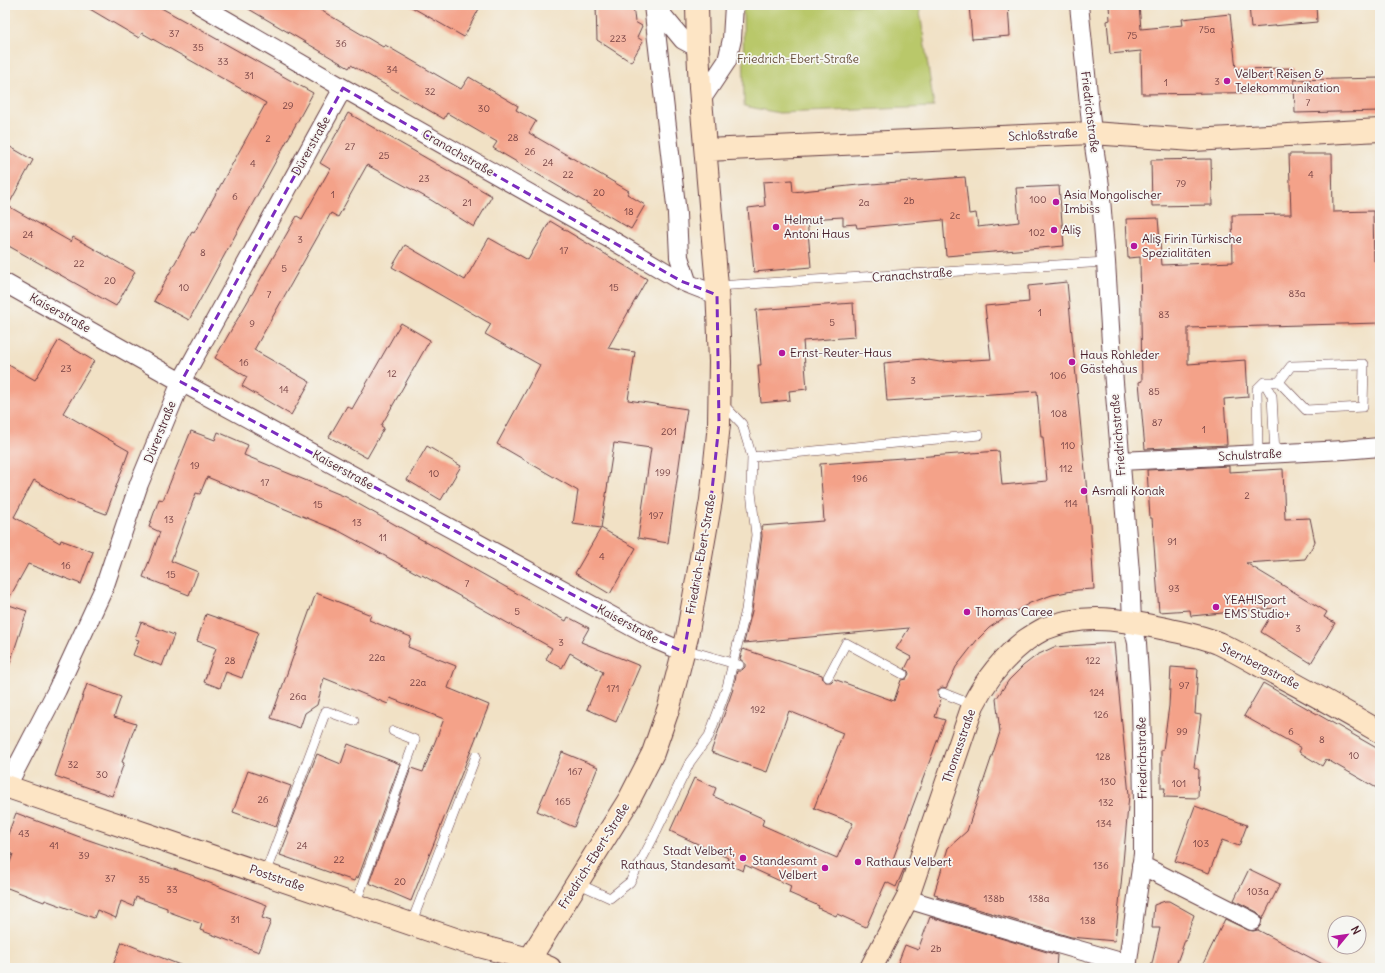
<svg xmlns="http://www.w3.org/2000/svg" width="1385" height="973" font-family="Delius,sans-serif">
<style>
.green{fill:#b9c86b;stroke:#82744b}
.building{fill:#f4a289}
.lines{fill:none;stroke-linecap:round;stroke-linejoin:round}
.lane-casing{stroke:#633c42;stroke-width:10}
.street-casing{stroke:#633c42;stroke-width:20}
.secondary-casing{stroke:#633c42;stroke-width:24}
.lane{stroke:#fff;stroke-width:9}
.street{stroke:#fff;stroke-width:18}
.secondary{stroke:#fde5c5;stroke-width:22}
.marked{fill:none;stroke:#7b2cbf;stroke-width:3;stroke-dasharray:8 5;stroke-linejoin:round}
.poi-dot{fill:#b5179e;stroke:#f6f6f2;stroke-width:1.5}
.labels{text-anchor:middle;stroke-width:3.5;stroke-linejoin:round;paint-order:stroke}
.number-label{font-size:10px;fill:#744042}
.park-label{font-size:12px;fill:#6b523e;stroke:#f6f6f2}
.poi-label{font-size:12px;fill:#4a1f2b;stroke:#f6f6f2;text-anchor:start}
.street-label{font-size:12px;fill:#4a1f2b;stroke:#f6f6f2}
</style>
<rect width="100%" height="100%" fill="#f6f6f2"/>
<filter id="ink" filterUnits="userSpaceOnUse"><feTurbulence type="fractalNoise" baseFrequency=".025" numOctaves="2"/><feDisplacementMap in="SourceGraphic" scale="8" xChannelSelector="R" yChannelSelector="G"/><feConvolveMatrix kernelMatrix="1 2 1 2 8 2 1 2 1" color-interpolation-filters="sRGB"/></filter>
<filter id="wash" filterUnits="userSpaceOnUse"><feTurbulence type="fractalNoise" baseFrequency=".012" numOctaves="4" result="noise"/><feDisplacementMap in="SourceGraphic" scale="16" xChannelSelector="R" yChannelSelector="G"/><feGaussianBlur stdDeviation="0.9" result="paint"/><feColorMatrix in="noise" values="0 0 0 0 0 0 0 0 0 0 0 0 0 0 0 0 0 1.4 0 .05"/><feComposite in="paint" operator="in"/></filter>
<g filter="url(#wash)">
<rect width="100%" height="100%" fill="#f1e1c5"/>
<path class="green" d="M743,5H919L934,107L779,113L744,106Z"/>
<g id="blocks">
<path class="building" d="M83,5H156L313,93L189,320L154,301L192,232L194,233L266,103L142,33L139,38Z
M242,5H312L383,47L385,45L461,89L469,77L518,106L516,110L536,121L529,133L629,191L627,194L645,205L631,229L493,148L497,142L447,113L444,119L351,65L349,68Z
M408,5H481L464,37Z
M596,5H633L635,22L642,26L637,37L643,41L631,62L597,40Z
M969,5H1008L1010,36L972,39Z
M1109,5H1139L1141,29L1183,25L1182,19L1230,14L1236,69L1294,68V92L1142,94L1141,51L1110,54L1107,21L1110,20Z
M1249,5H1316L1317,22L1251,28Z
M1380,78V111L1295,113L1294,80Z
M348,113L492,196L474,227L431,200L367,165L338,217L331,213L254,350L310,382L291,415L242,386L247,377L215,358L297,216L302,219L330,169L320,163Z
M5,144L33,160L8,206L71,242L73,237L135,272L116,306L5,244Z
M1289,154H1332L1333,212L1373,211L1374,261H1380V323L1188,328V364L1246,360L1248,397L1224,399L1227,445L1145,449L1139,382L1142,381L1140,257L1128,258L1126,219L1158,218L1162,265L1233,262L1232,215L1291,214Z
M1211,159L1212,205L1152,206L1151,160Z
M965,177L969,214L976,213L978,227L1019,222L1016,188L1059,186L1064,246L946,256L943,220L857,228L856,224L843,225V217L807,219L811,267L754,272L748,208L765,206L763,182L792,180L793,192L858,185Z
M550,221L647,279L608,348L635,352L628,400L687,409L668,543L638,538L651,448L614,443L601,528L573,524L578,491L497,444L540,365L485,334L491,324L392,267L405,245L465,280L489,238L528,260Z
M1067,282L1090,524L1094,589L1077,590L1052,595L1030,603L1002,619L989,628L977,640L956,667L946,688L942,687L938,690V696L941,699L935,717L945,720L893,859L906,864L896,887L886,882L866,927L837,914L836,916L818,908L819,906L789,893L791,886L745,865L743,871L734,867L726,864L728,858L670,831L694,778L716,788L713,796L764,819L762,825L837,858L853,823L814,808L843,733L789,711L767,772L711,752L733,689L737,671H741L745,667V663L740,659L743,649L822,675L823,680L826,682H831L834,679L894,701L901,680L906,679L909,674L908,671L905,669L911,657L896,649L909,628L744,643L752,611L762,536L761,526L824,521L820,464L999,451L1002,485L1047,481L1043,437H1041L1037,391L887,401L884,363L922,359L940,362L991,359L985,306L1029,302L1028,286Z
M853,303L855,337L803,341L807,389L789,391L790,400L761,403L758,365H761L756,310Z
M401,323L430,340L381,426L384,428L367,458L329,437L347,406L352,409Z
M59,340L94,361L63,413L129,451L106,514L66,499L34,480L14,517L60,543L61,540L93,552L81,584L28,564L6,604L27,611L9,666H5V363L35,380Z
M191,431L215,440L218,432L248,445L244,455L346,497L566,621L568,617L589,628L581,642L640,666L616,722L587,709L603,672L570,653L562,668L546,659L552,648L422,575V576L339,531L207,477L200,494L196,493L171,561L198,572L189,595L143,577L160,532L149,527L159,499L163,500Z
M427,446L461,466L441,500L407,480Z
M1229,466V472L1283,469L1285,519L1310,518L1315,542L1305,559L1246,563L1327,612L1324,617L1335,623L1311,663L1261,632L1275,608L1191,616L1190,610L1159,612L1152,518H1150L1147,470Z
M601,528L636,548L610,594L575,573Z
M316,593L371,615L369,620L411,637L408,647L456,666L448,688L489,705L411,901L369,883L411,768L423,772L444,719L390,698L388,704L324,678L317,705L305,713L300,728L271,718Z
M206,614L258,632L242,678L226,672L220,688L204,682L216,648L197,641Z
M141,622L174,635L162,666L133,655L139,640L135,639Z
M1114,643L1129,795L1121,885L1115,941L1071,937L937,897L938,895L934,894L948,848L967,831L1000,732L996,699L1009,680L1023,666L1037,655L1054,647Z
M1171,667L1198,669L1195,714L1201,715L1194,767L1199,770L1198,798L1164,797L1165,788H1161V750H1163L1169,706Z
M1263,683L1380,750V790L1326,759L1322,766L1299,752L1301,748L1244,716Z
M87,684L121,697L114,717L136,724L122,762L124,763L112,796L55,776Z
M348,744L400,764L358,878L356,877L354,881L280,855L289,832L287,831L317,754L341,764Z
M562,752L598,767L574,827L537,811Z
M248,771L291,786L276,827L233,812Z
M1195,806L1247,825L1239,846L1222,840L1209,873L1175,861Z
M16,813L77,836L194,876V877L267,905L262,918L271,921L259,952L200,930L202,924L167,911V908L136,897L133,906L121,901L116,918L97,910L94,918L45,900L44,902L5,887V876L13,854L5,851V842Z
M1249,869L1280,884L1262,920L1261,916L1257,912L1234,900Z
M1165,901H1169L1194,915L1175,968H1151L1160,928H1152L1154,905Z
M930,917L1057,955L1056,968H896L905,945L918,950Z
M1225,919L1248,930L1253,931L1258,930L1330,968H1201Z
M122,942L185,967V968H112Z"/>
</g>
</g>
<g filter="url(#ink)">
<use href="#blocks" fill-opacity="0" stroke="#633c42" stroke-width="1"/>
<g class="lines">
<g class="lane-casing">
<path id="lane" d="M717,286L1106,262
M1264,382L1272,396L1275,454
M1258,454L1257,389L1264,382H1279L1291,366L1364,364L1363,407L1306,410L1279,382
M752,457L979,435
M684,649L739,665
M828,677L846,643L903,674
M943,693L973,705
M265,874L326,711L354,721
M577,883L610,898L630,882L652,840L690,762L709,736L727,687L746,610L756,535L751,492L752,457L742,424L723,404
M355,905L415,740L393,731
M411,924L476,756"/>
</g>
<g class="street-casing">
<path id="street" d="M200,5L343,88L612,240L681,281L717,295
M653,5L677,214L679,257L688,284
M654,5L683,40L698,48
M1079,5L1092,133L1100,186L1106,262L1112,359L1130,572L1132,622L1137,643L1141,704L1143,801V854L1127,968
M701,100L727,61L732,39L734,5
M5,283L181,382L656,640L684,652
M1121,461L1344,450L1380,447
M5,790L57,690L104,588L139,484L181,382L343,88
M1141,865L1252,921
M907,899L1009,930L1128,964"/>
</g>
<g class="secondary-casing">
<path id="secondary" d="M706,150L1092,133L1193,140L1380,130
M5,786L464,942L529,959L550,968
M524,968L630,798L653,753L669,707L687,637L711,500L719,424L720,362L717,286L700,88L698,48L697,5
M871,968L907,899L973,705C986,679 1003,658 1026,640C1032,636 1038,632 1044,629C1085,612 1124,620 1166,629C1183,633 1202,636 1218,643C1233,650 1247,658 1261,666C1301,687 1341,709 1380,732"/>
</g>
<use href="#lane" class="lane"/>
<use href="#street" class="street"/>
<use href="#secondary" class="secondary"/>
</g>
</g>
<path class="marked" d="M343,88L681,281L717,295L719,424L711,500L684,652L656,640L181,382Z"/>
<g class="poi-dot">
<circle cx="1227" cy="81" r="4"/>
<circle cx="1056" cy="202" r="4"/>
<circle cx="776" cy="227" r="4"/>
<circle cx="1054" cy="230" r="4"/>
<circle cx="1134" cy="246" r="4"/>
<circle cx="782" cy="353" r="4"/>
<circle cx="1072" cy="362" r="4"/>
<circle cx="1084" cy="491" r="4"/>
<circle cx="1216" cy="607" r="4"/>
<circle cx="967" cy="612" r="4"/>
<circle cx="743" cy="858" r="4"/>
<circle cx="858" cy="862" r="4"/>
<circle cx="825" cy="868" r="4"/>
</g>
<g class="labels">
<g class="number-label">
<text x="1207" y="33">75a</text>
<text x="174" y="37">37</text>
<text x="1132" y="39">75</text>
<text x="618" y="42">223</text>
<text x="341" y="47">36</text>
<text x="198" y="51">35</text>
<text x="223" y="65">33</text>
<text x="392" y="73">34</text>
<text x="249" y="79">31</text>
<text x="1217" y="85">3</text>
<text x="1166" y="86">1</text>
<text x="430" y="95">32</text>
<text x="1308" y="106">7</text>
<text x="288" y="109">29</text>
<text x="484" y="112">30</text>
<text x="513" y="141">28</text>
<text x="268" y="142">2</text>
<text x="350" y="150">27</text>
<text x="530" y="155">26</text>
<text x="384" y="159">25</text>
<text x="548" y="166">24</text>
<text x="253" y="167">4</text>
<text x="568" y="178">22</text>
<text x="1311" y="178">4</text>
<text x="424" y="182">23</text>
<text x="1181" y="187">79</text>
<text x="599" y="196">20</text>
<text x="333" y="198">1</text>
<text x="235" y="200">6</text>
<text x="1038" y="203">100</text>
<text x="909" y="204">2b</text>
<text x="467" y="206">21</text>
<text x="864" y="206">2a</text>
<text x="629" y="215">18</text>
<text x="955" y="219">2c</text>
<text x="1037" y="236">102</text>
<text x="28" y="238">24</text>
<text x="300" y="243">3</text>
<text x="564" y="254">17</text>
<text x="203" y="256">8</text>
<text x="79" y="267">22</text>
<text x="284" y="272">5</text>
<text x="110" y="284">20</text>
<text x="184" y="291">10</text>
<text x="614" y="291">15</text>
<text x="1297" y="297">83a</text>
<text x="269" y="298">7</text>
<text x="1040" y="316">1</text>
<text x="1164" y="318">83</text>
<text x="832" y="326">5</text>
<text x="252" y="327">9</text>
<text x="244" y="366">16</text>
<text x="66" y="372">23</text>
<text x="392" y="377">12</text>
<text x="1058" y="379">106</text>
<text x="913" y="384">3</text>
<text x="284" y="393">14</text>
<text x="1154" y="395">85</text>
<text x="1059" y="417">108</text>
<text x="1157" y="426">87</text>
<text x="1204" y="433">1</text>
<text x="669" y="435">201</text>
<text x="1068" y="449">110</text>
<text x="195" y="469">19</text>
<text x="1066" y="472">112</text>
<text x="663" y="476">199</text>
<text x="434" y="477">10</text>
<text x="860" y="482">196</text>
<text x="265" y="486">17</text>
<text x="1247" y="499">2</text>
<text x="1071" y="507">114</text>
<text x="318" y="508">15</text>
<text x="656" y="519">197</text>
<text x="169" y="523">13</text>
<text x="357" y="526">13</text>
<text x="383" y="541">11</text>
<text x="1172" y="545">91</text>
<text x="602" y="560">4</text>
<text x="66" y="569">16</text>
<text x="171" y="578">15</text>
<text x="467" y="587">7</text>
<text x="1174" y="592">93</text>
<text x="517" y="615">5</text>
<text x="1298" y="632">3</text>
<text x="561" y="646">3</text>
<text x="377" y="661">22a</text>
<text x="230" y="664">28</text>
<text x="1093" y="664">122</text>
<text x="418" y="686">22a</text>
<text x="1184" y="689">97</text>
<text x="613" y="692">171</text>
<text x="1097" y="696">124</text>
<text x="298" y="700">26a</text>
<text x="758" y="713">192</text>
<text x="1101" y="718">126</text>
<text x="1182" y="735">99</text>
<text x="1291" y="735">6</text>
<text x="1322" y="743">8</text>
<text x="1354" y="759">10</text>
<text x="1103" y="760">128</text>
<text x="73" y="768">32</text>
<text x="575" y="775">167</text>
<text x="102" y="778">30</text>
<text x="1108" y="785">130</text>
<text x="1179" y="787">101</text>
<text x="263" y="803">26</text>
<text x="563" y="805">165</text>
<text x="1106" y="806">132</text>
<text x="1104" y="827">134</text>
<text x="24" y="837">43</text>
<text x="1201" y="847">103</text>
<text x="54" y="849">41</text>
<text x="302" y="849">24</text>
<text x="84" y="859">39</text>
<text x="339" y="863">22</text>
<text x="1101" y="869">136</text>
<text x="110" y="882">37</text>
<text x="144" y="883">35</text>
<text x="400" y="885">20</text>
<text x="172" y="893">33</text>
<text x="1258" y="895">103a</text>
<text x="994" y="902">138b</text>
<text x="1039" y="902">138a</text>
<text x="235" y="923">31</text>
<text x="1088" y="924">138</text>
<text x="936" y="952">2b</text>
</g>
<g class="park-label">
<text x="798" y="63">Friedrich-Ebert-Straße</text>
</g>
<g class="poi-label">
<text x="1235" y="78">Velbert Reisen &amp;<tspan x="1235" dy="14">Telekommunikation</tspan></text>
<text x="1064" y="199">Asia Mongolischer<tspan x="1064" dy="14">Imbiss</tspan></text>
<text x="784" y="224">Helmut<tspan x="784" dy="14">Antoni Haus</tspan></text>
<text x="1062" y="234">Aliş</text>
<text x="1142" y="243">Aliş Firin Türkische<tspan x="1142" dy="14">Spezialitäten</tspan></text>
<text x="790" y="357">Ernst-Reuter-Haus</text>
<text x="1080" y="359">Haus Rohleder<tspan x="1080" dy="14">Gästehaus</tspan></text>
<text x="1092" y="495">Asmali Konak</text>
<text x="1224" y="604">YEAH!Sport<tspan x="1224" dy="14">EMS Studio+</tspan></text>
<text x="975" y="616">Thomas Caree</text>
<text x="735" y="855" text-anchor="end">Stadt Velbert,<tspan x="735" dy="14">Rathaus, Standesamt</tspan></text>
<text x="817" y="865" text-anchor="end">Standesamt<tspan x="817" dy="14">Velbert</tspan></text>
<text x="866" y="866">Rathaus Velbert</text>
</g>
<g class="street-label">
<text transform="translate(1090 112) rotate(83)" y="4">Friedrichstraße</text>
<text transform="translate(1043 135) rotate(-3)" y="4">Schloßstraße</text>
<text transform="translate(311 146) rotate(-61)" y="4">Dürerstraße</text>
<text transform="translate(458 153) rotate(30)" y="4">Cranachstraße</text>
<text transform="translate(912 275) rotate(-4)" y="4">Cranachstraße</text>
<text transform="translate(60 313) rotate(29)" y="4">Kaiserstraße</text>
<text transform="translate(160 432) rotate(-68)" y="4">Dürerstraße</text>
<text transform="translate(1118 435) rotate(-95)" y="4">Friedrichstraße</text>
<text transform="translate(1250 455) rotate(-3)" y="4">Schulstraße</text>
<text transform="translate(343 470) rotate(29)" y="4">Kaiserstraße</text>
<text transform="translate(701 554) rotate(-80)" y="4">Friedrich-Ebert-Straße</text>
<text transform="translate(628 624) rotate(28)" y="4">Kaiserstraße</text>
<text transform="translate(1260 666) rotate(27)" y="4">Sternbergstraße</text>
<text transform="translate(959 746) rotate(-71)" y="4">Thomasstraße</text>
<text transform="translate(1142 758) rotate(-91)" y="4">Friedrichstraße</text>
<text transform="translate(594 856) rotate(-58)" y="4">Friedrich-Ebert-Straße</text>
<text transform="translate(277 878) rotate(19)" y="4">Poststraße</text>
</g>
</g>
<rect width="1385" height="973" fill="none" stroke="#f6f6f2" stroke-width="20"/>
<g transform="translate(1347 935) rotate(61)"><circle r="19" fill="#f6f6f2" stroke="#b1a0a2"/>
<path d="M0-3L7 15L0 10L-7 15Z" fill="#b5179e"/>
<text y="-6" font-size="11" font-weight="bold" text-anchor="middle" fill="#4a1f2b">N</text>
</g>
</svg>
